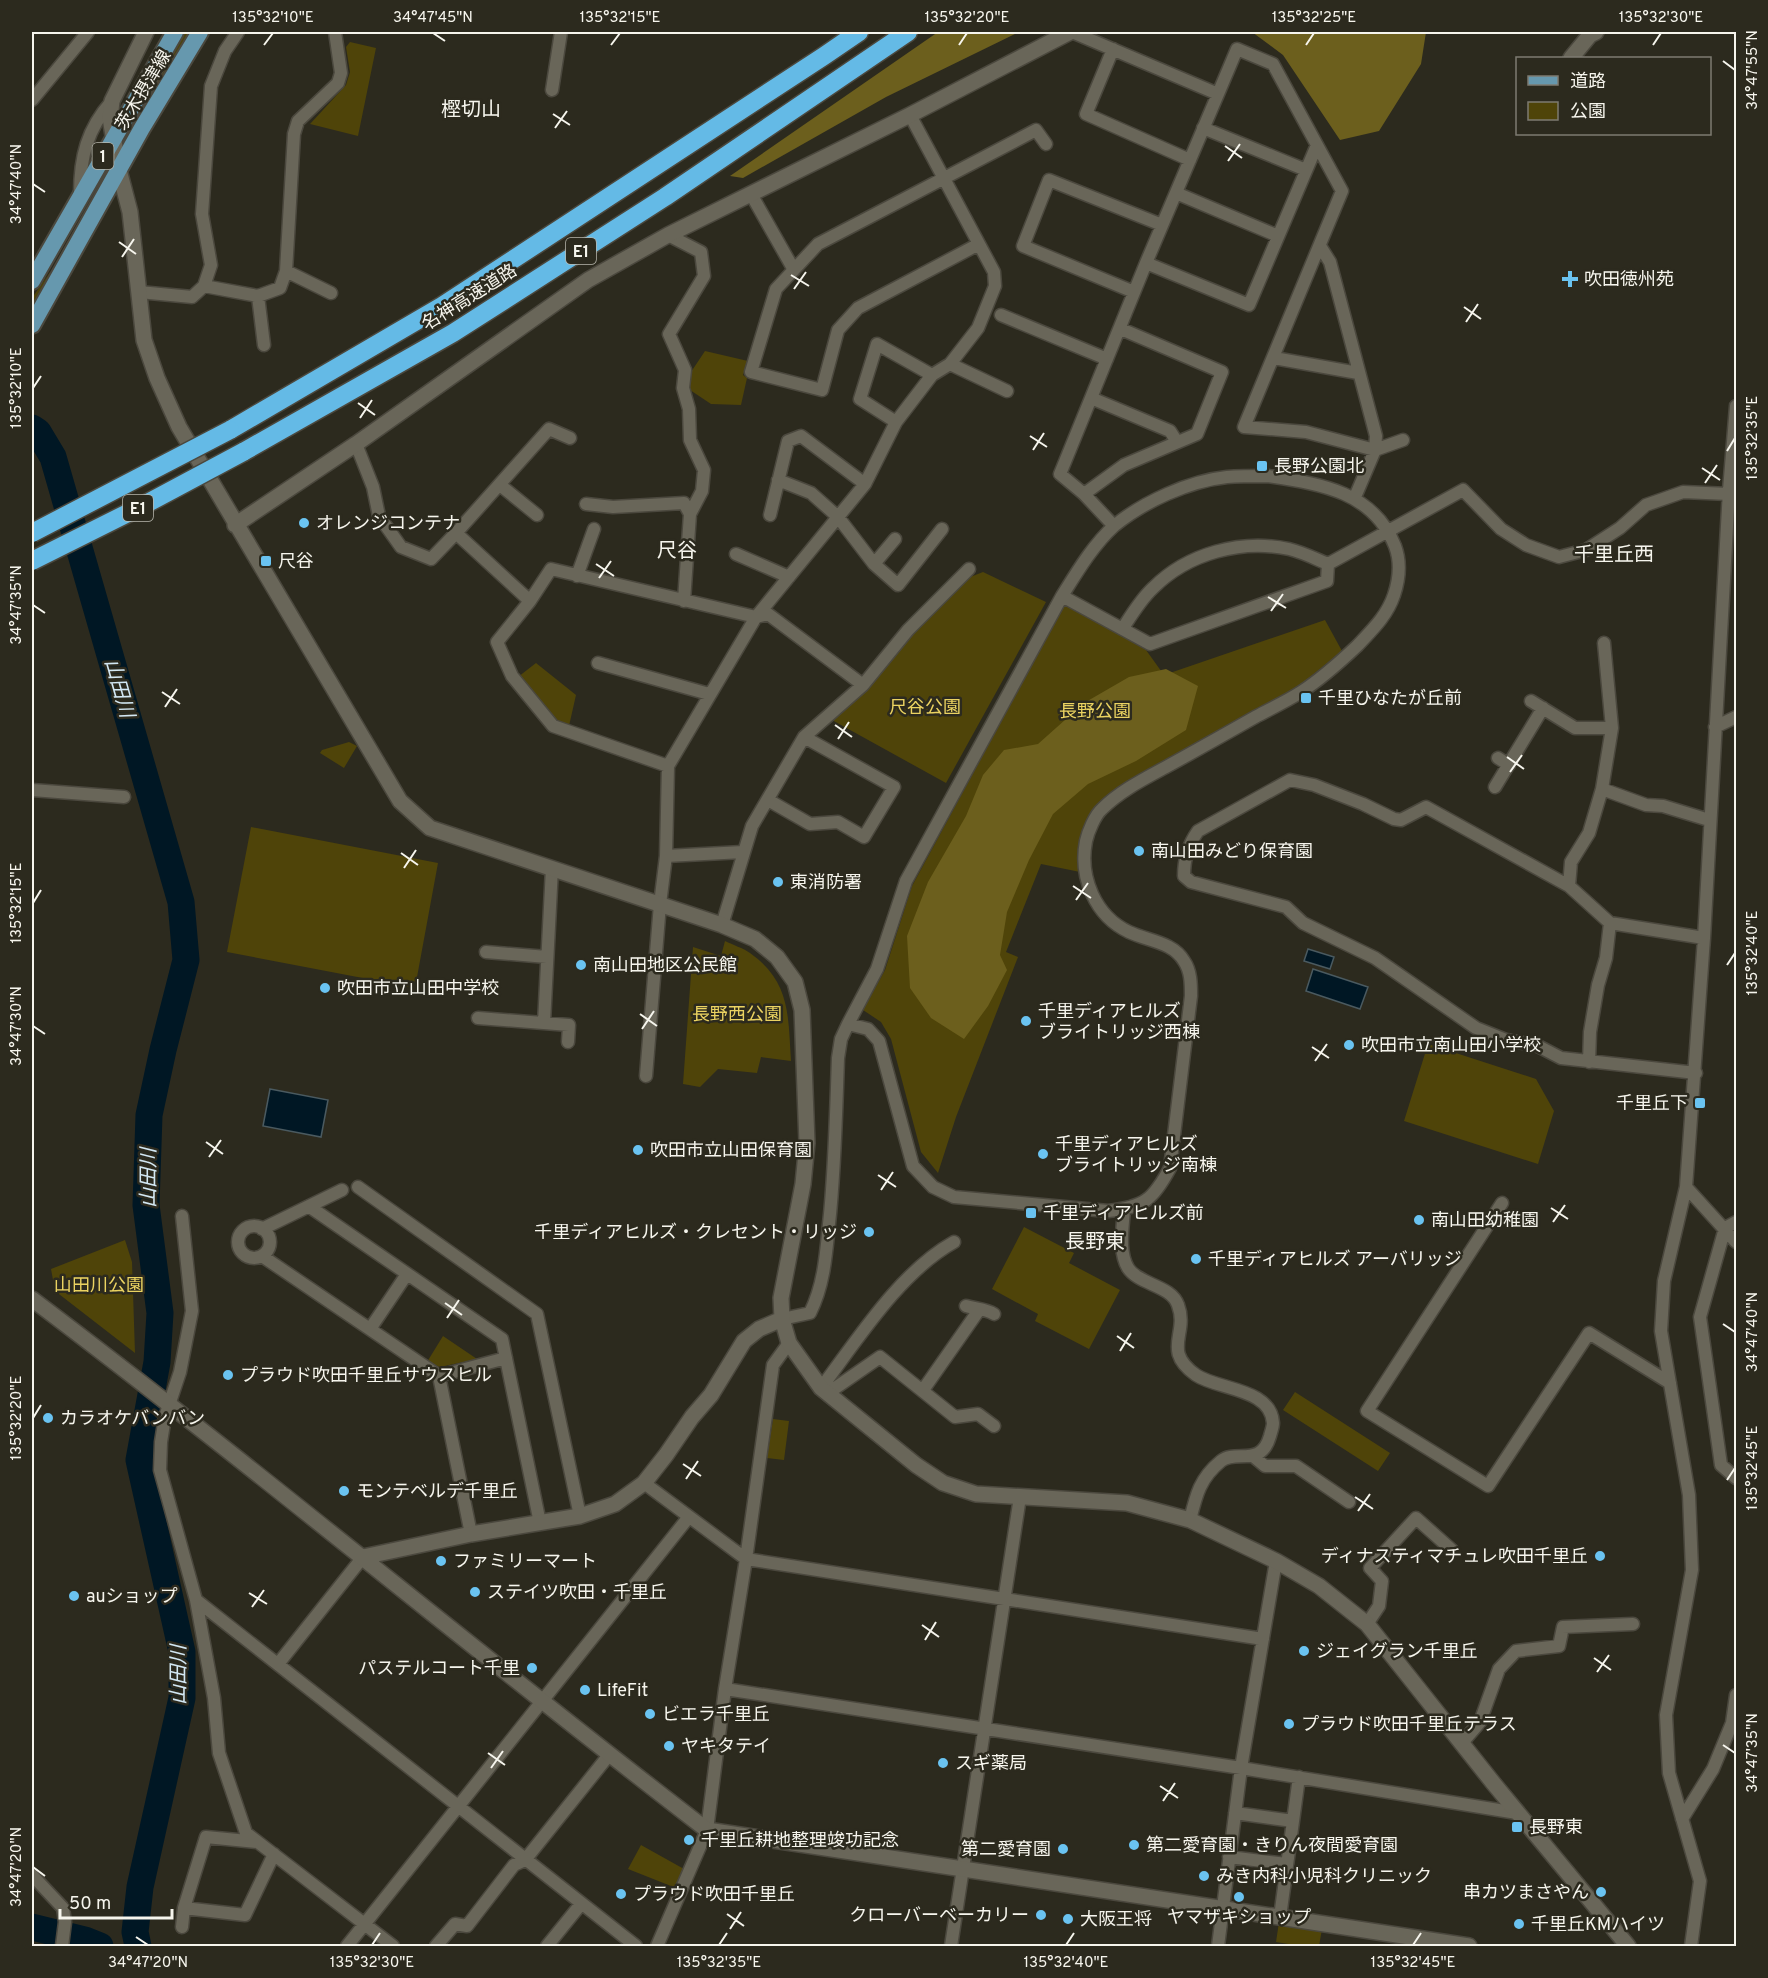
<svg xmlns="http://www.w3.org/2000/svg" width="1768" height="1978" font-family="Overpass,'Noto Sans JP',sans-serif">
<style>
.green{fill:#4f4409}
.forest{fill:#6c5f1d}
.water{fill:#001724;stroke:#4a5a60;stroke-width:1.5}
.lines{fill:none;stroke-linecap:round;stroke-linejoin:round}
.river{stroke:#001724;stroke-width:27}
.minor-casing{stroke:#4b483e;stroke-width:15}
.tertiary-casing{stroke:#4b483e;stroke-width:18}
.primary-casing{stroke:#4b483e;stroke-width:20}
.motorway-casing{stroke:#4b483e;stroke-width:21}
.minor{stroke:#696659;stroke-width:12}
.tertiary{stroke:#696659;stroke-width:15}
.primary{stroke:#6698ae;stroke-width:16}
.motorway{stroke:#64bae6;stroke-width:18}
.motorway-bridge-casing{stroke:#4b483e;stroke-width:21;stroke-linecap:butt}
.motorway-bridge{stroke:#64bae6;stroke-width:18}
.ticks{fill:none;stroke:#f6f5ed;stroke-width:2}
.poi-dot{fill:#6ac3f1;stroke:#2c2a1e;stroke-width:2}
.labels{text-anchor:middle;stroke-width:5;stroke-linejoin:round;paint-order:stroke}
.shield{fill:#2c2a1e;stroke:#b9b8af;stroke-width:1.5}
.shield-label{font-size:16px;font-weight:bold;fill:#f6f5ed}
.street-label{font-size:18px;fill:#f6f5ed;stroke:#2c2a1e}
.poi-label{font-size:18px;fill:#f6f5ed;stroke:#2c2a1e;text-anchor:start}
.park-label{font-size:18px;fill:#ebd361;stroke:#2c2a1e}
.neighbourhood-label{font-size:20px;fill:#f6f5ed;stroke:#2c2a1e}
.water-label{font-size:20px;font-style:italic;fill:#d3e8f4;stroke:#2c2a1e}
.neatline{fill:none;stroke:#f6f5ed;stroke-width:2}
.ticks-label{font-size:15px;text-anchor:middle;fill:#f6f5ed}
</style>
<rect width="100%" height="100%" fill="#2c2a1e"/>
<path class="green" d="M184,32H189L141,114L139,110Z
M350,42L376,48L358,136L310,124L346,85L350,72L346,47Z
M50,272L52,273L32,308V298Z
M705,351L748,361L743,375L747,378L741,405L711,404L687,388L691,372Z
M983,572L1046,602L946,783L832,720L868,689L913,633L965,579Z
M1070,606L1146,650L1164,675L1325,620L1342,651L1299,686L1124,784L1095,808L1080,872L1041,864L1006,952L1018,957L956,1117L938,1173L921,1152L891,1039L881,1022L863,1010L885,970L912,886L1063,607Z
M536,663L576,695L569,726L560,725L518,677Z
M349,742L357,746L344,768L320,753L322,750Z
M251,827L438,863L415,988L227,952Z
M725,941C733,945 743,948 750,953C791,982 788,1017 791,1061L761,1057L757,1073L718,1069L700,1087L683,1084L693,947L721,956Z
M1428,1044L1536,1079L1554,1111L1538,1164L1404,1121Z
M1024,1227L1074,1253L1069,1263L1120,1290L1089,1349L1035,1321L1038,1314L992,1289Z
M125,1240L132,1262L135,1353L55,1291L51,1269Z
M443,1336L477,1359L440,1367L427,1362Z
M1295,1392L1390,1453L1378,1471L1283,1410Z
M773,1419L789,1421L784,1460L767,1458Z
M641,1845L684,1869L676,1888L628,1869Z
M1279,1922L1322,1929L1319,1946H1301L1276,1942Z"/>
<path class="forest" d="M938,32H1019L886,97L743,178L730,176Z
M1252,32H1426L1421,64L1379,131L1340,140L1283,55Z
M1166,669L1198,686L1186,730L1136,761L1088,784L1053,814L1029,860L1007,912L1000,955L1007,970L988,1006L964,1039L931,1018L910,988L907,936L928,882L966,816L983,775L1004,750L1038,744L1084,703L1129,677Z"/>
<path class="water" d="M1308,949L1334,957L1330,969L1304,961Z
M1313,969L1368,987L1360,1009L1306,991Z
M270,1089L328,1100L321,1137L263,1126Z"/>
<g class="lines">
<path class="river" d="M32,428L38,432L53,457L181,902L186,960L163,1050L149,1115L146,1205L160,1313L157,1362L139,1460L182,1652V1698L140,1887L135,1932L138,1946
M32,1927L85,1940L100,1946"/>
<g class="minor-casing">
<path id="minor" d="M1072,32L1218,94L1237,49L1273,64L1342,191L1244,427L1306,432L1375,450L1403,440
M1113,49L1086,114L1190,160
M552,90L561,32
M32,100L88,32
M1203,128L1306,170
M1176,193L1278,236
M80,194C80,157 87,129 112,101
M751,194L794,270
M668,235L701,252L704,276L669,334L685,370L683,388L689,409L690,440L704,470L702,491L690,514L684,601
M979,244L858,308L838,330L822,390L751,372L776,289L818,244L1036,130L1046,144
M1320,246L1330,262L1376,436L1375,450L1355,497
M1146,263L1249,305L1317,145
M286,271L331,293
M204,286L258,296L280,288L286,271L294,134L298,121L338,83L341,73L335,32
M139,292L192,297L204,286L211,265L202,214L211,86L225,51L238,32
M1134,292L1023,246L1049,180L1162,225
M258,296L264,345
M1001,315L1107,359
M1274,358L1358,373
M950,364L1007,391
M1091,398L1170,431L1177,442
M896,422L860,399L877,344L932,375
M356,444L373,487L379,516L401,547L431,559L456,533L530,601L497,642L512,676L553,726L668,766
M1268,476C1320,484 1373,491 1395,546C1401,562 1399,580 1394,595C1387,616 1372,630 1357,646C1340,662 1321,679 1301,692C1287,701 1272,708 1257,716C1227,733 1197,750 1166,767C1144,779 1120,791 1102,809C1095,815 1088,832 1086,841C1079,877 1095,916 1129,932C1148,941 1173,942 1184,961C1191,971 1191,984 1191,996L1170,1168C1153,1200 1144,1207 1108,1211L954,1197L933,1187L913,1166L879,1041L868,1029L848,1024L877,969L906,881L1062,596C1077,572 1093,545 1114,526C1143,502 1189,481 1227,477C1240,476 1254,476 1268,476Z
M778,480L811,493L838,517L874,564L898,585L942,529
M500,485L537,515
M1084,494L1124,465L1197,434L1222,372L1121,329
M586,504L613,507L684,503L690,514
M770,515L788,441L801,436L865,484
M1114,526L1084,494L1060,474L1146,263L1218,94
M456,533L549,429L570,438
M736,554L789,577
M874,564L895,539
M577,576L594,529
M1062,596L1150,644L1327,581L1328,564
M530,601L551,569L756,617L768,614L863,685
M1123,628C1132,614 1141,599 1153,588C1188,553 1241,539 1289,549C1302,552 1316,559 1328,564L1463,490L1501,529L1526,545L1559,557L1586,550L1620,528L1646,505L1683,492L1729,494
M598,663L709,694
M1531,701L1575,728H1612
M1715,727L1736,717
M1498,758L1509,765
M1495,787L1543,708
M1602,789L1646,805L1663,806L1709,820
M32,790L124,797
M768,800L810,824L838,822L864,837L894,787L804,737
M743,852L666,856L668,766L756,617L865,484L896,422L932,375L950,364L978,328L995,286L994,272L910,115
M1569,886L1571,862L1589,833L1602,789L1612,728L1604,643
M722,925L752,826L804,737L863,685L908,630L969,569
M486,952L547,957
M478,1018L569,1025L568,1042
M544,1023L552,868
M1589,1062L1590,1032L1598,985L1606,958L1610,923
M1696,1073L1561,1058L1536,1045L1506,1040L1476,1028L1375,958L1303,923L1286,907L1191,882L1184,876C1184,858 1188,845 1198,831L1290,780L1314,785L1363,804L1394,819L1401,820L1426,807L1569,886L1610,923L1704,938
M646,1076L660,904L666,856
M358,1187L537,1314L580,1516
M1686,1187L1736,1242
M1502,1203L1367,1411L1488,1486L1589,1333L1670,1383
M310,1207L502,1339L540,1523
M1124,1209C1123,1227 1118,1251 1128,1268C1139,1285 1171,1285 1178,1305C1189,1334 1161,1350 1196,1375C1218,1390 1271,1388 1273,1423C1273,1427 1271,1432 1270,1436C1261,1468 1236,1449 1221,1461C1200,1478 1196,1495 1190,1520
M182,1216L192,1311L180,1372L165,1417L161,1442L160,1470L196,1600L214,1698L219,1753L246,1833L393,1946
M1736,1222L1725,1228L1700,1317L1721,1465L1736,1478
M238 1242a16 16 0 1 1 32 0a16 16 0 1 1-32 0Z
M262,1229L342,1190
M262,1256L439,1376L471,1534
M966,1306C976,1309 986,1309 994,1314
M782,1319L810,1313C824,1285 826,1255 829,1224C835,1169 836,1114 838,1058L841,1039L848,1024
M370,1329L407,1274
M439,1376L506,1358
M821,1388C858,1339 900,1272 954,1242
M923,1390L979,1310
M828,1393L880,1357L955,1417L978,1414L994,1426
M1253,1456L1265,1466H1296L1349,1502
M644,1483L746,1559L1263,1639
M196,1600L636,1946
M1367,1624L1379,1606L1382,1581L1370,1568L1416,1518L1453,1551
M278,1664L363,1557
M725,1689L1241,1768L1517,1813
M1461,1744L1480,1722L1499,1669L1516,1651L1559,1646L1563,1627L1633,1624
M1235,1813L1293,1821
M1682,1819L1713,1769L1732,1723L1736,1695
M1229,1857L1287,1864
M32,1875L63,1908L65,1922L62,1946
M184,1908L245,1915L274,1854
M1280,1917L1299,1777
M182,1927L184,1908L206,1837L257,1842
M347,1946L688,1518
M436,1946L455,1924L467,1926L514,1865L525,1860L609,1755
M547,1946L581,1904
M657,1946L707,1830L725,1689L746,1559L773,1365L789,1343
M951,1946L1020,1497
M1218,1946L1241,1768L1276,1561
M1691,1946L1700,1881L1669,1773L1666,1715L1692,1570L1689,1495L1661,1331L1664,1281L1686,1187L1704,938L1729,490L1736,406"/>
</g>
<g class="tertiary-casing">
<path id="tertiary" d="M146,32L112,101L110,118L119,170L130,212L144,340L157,378L179,427L400,801L430,828L722,925L755,939L777,957L795,982L802,1010L807,1143L803,1184L781,1298L782,1319L789,1343L821,1388L916,1465L943,1483L976,1494L1127,1503L1190,1520L1276,1561L1319,1586L1367,1624L1494,1784L1628,1946
M1571,58L1590,35L1596,32
M235,525L356,444L588,280L668,235L910,115L1070,32
M32,1299C260,1471 480,1656 707,1830L1469,1946
M363,1557L471,1534L580,1516L615,1504L644,1483L666,1455L692,1417L711,1395L744,1341L759,1329L782,1319"/>
</g>
<g class="primary-casing">
<path id="primary" d="M32,281L175,32
M32,325L142,128L200,32"/>
</g>
<g class="motorway-casing">
<path id="motorway" d="M230,430L442,306L824,56L859,32
M243,452L453,333L665,197L908,32"/>
</g>
<use href="#minor" class="minor"/>
<use href="#tertiary" class="tertiary"/>
<use href="#primary" class="primary"/>
<use href="#motorway" class="motorway"/>
<g class="motorway-bridge-casing">
<path id="motorway-bridge" d="M32,533L230,430
M32,561L144,505L243,452"/>
</g>
<use href="#motorway-bridge" class="motorway-bridge"/>
</g>
<path class="ticks" d="M433,33L445,41M264,45L273,33M611,45L620,33M959,45L967,33M1306,45L1314,33M1653,45L1661,33M1723,61L1735,70M553,114L570,125M555,128L567,111M1225,146L1242,158M1228,161L1240,144M33,184L45,192M119,242L136,254M122,257L134,239M791,275L809,286M794,289L806,272M1464,307L1481,319M1466,322L1478,304M33,388L41,376M358,403L375,415M360,418L372,400M1030,436L1047,447M1033,450L1044,433M1727,451L1735,438M1702,468L1720,480M1705,483L1717,465M596,564L614,576M599,578L611,561M1268,597L1286,608M33,605L45,613M1271,611L1283,594M162,692L180,704M165,707L177,689M835,725L852,737M838,739L849,722M1507,757L1524,769M1510,772L1522,755M401,853L418,865M404,868L416,850M1073,886L1091,898M1076,900L1088,883M33,903L41,890M1727,965L1735,953M640,1014L657,1026M33,1026L45,1034M642,1029L654,1011M1312,1047L1329,1058M1315,1061L1327,1044M206,1142L223,1154M209,1157L221,1140M878,1175L896,1187M881,1190L893,1172M1551,1208L1568,1219M1553,1222L1565,1205M445,1303L462,1315M447,1318L459,1300M1723,1324L1735,1332M1117,1336L1134,1348M1120,1351L1131,1333M33,1418L41,1405M683,1464L701,1476M686,1479L698,1461M1727,1480L1735,1468M1355,1497L1373,1509M1358,1511L1370,1494M249,1593L267,1604M252,1607L264,1590M922,1625L939,1637M925,1640L936,1622M1594,1658L1611,1670M1597,1672L1609,1655M1723,1745L1735,1753M488,1753L505,1765M491,1768L503,1751M1160,1786L1178,1798M1163,1801L1175,1783M33,1867L45,1876M727,1914L744,1926M730,1929L741,1912M136,1937L148,1945M372,1945L380,1933M719,1945L727,1933M1066,1945L1074,1933M1413,1945L1421,1933"/>
<g class="poi-dot">
<path d="M1567 270h6v6h6v6h-6v6h-6v-6h-6v-6h6z"/>
<rect x="1256" y="460" width="12" height="12" rx="3"/>
<circle cx="304" cy="523" r="6"/>
<rect x="260" y="555" width="12" height="12" rx="3"/>
<rect x="1300" y="692" width="12" height="12" rx="3"/>
<circle cx="1139" cy="851" r="6"/>
<circle cx="778" cy="882" r="6"/>
<circle cx="581" cy="965" r="6"/>
<circle cx="325" cy="988" r="6"/>
<circle cx="1026" cy="1021" r="6"/>
<circle cx="1349" cy="1045" r="6"/>
<rect x="1694" y="1097" width="12" height="12" rx="3"/>
<circle cx="638" cy="1150" r="6"/>
<circle cx="1043" cy="1154" r="6"/>
<rect x="1025" y="1207" width="12" height="12" rx="3"/>
<circle cx="1419" cy="1220" r="6"/>
<circle cx="869" cy="1232" r="6"/>
<circle cx="1196" cy="1259" r="6"/>
<circle cx="228" cy="1375" r="6"/>
<circle cx="48" cy="1418" r="6"/>
<circle cx="344" cy="1491" r="6"/>
<circle cx="1600" cy="1556" r="6"/>
<circle cx="441" cy="1561" r="6"/>
<circle cx="475" cy="1592" r="6"/>
<circle cx="74" cy="1596" r="6"/>
<circle cx="1304" cy="1651" r="6"/>
<circle cx="532" cy="1668" r="6"/>
<circle cx="585" cy="1690" r="6"/>
<circle cx="650" cy="1714" r="6"/>
<circle cx="1289" cy="1724" r="6"/>
<circle cx="669" cy="1746" r="6"/>
<circle cx="943" cy="1763" r="6"/>
<rect x="1511" y="1821" width="12" height="12" rx="3"/>
<circle cx="689" cy="1840" r="6"/>
<circle cx="1134" cy="1845" r="6"/>
<circle cx="1063" cy="1849" r="6"/>
<circle cx="1204" cy="1876" r="6"/>
<circle cx="1601" cy="1892" r="6"/>
<circle cx="621" cy="1894" r="6"/>
<circle cx="1239" cy="1897" r="6"/>
<circle cx="1041" cy="1915" r="6"/>
<circle cx="1068" cy="1919" r="6"/>
<circle cx="1519" cy="1924" r="6"/>
</g>
<g class="labels">
<g class="shield">
<rect x="92.5" y="143" width="21" height="26" rx="4.5"/>
<rect x="566" y="238" width="30" height="26" rx="4.5"/>
<rect x="123" y="495" width="30" height="26" rx="4.5"/>
</g>
<g class="shield-label">
<text x="103" y="162">1</text>
<text x="581" y="257">E1</text>
<text x="138" y="514">E1</text>
</g>
<g class="street-label">
<text transform="translate(143 90) rotate(-59)" y="6">茨木摂津線</text>
<text transform="translate(469 297) rotate(-32)" y="6">名神高速道路</text>
</g>
<g class="poi-label">
<text x="1584" y="285">吹田徳州苑</text>
<text x="1274" y="472">長野公園北</text>
<text x="316" y="529">オレンジコンテナ</text>
<text x="278" y="567">尺谷</text>
<text x="1318" y="704">千里ひなたが丘前</text>
<text x="1151" y="857">南山田みどり保育園</text>
<text x="790" y="888">東消防署</text>
<text x="593" y="971">南山田地区公民館</text>
<text x="337" y="994">吹田市立山田中学校</text>
<text x="1038" y="1017">千里ディアヒルズ<tspan x="1038" dy="21">ブライトリッジ西棟</tspan></text>
<text x="1361" y="1051">吹田市立南山田小学校</text>
<text x="1688" y="1109" text-anchor="end">千里丘下</text>
<text x="1055" y="1150">千里ディアヒルズ<tspan x="1055" dy="21">ブライトリッジ南棟</tspan></text>
<text x="650" y="1156">吹田市立山田保育園</text>
<text x="1043" y="1219">千里ディアヒルズ前</text>
<text x="1431" y="1226">南山田幼稚園</text>
<text x="857" y="1238" text-anchor="end">千里ディアヒルズ・クレセント・リッジ</text>
<text x="1208" y="1265">千里ディアヒルズ アーバリッジ</text>
<text x="240" y="1381">プラウド吹田千里丘サウスヒル</text>
<text x="60" y="1424">カラオケバンバン</text>
<text x="356" y="1497">モンテベルデ千里丘</text>
<text x="1588" y="1562" text-anchor="end">ディナスティマチュレ吹田千里丘</text>
<text x="453" y="1567">ファミリーマート</text>
<text x="487" y="1598">ステイツ吹田・千里丘</text>
<text x="86" y="1602">auショップ</text>
<text x="1316" y="1657">ジェイグラン千里丘</text>
<text x="520" y="1674" text-anchor="end">パステルコート千里</text>
<text x="597" y="1696">LifeFit</text>
<text x="662" y="1720">ビエラ千里丘</text>
<text x="1301" y="1730">プラウド吹田千里丘テラス</text>
<text x="681" y="1752">ヤキタテイ</text>
<text x="955" y="1769">スギ薬局</text>
<text x="1529" y="1833">長野東</text>
<text x="701" y="1846">千里丘耕地整理竣功記念</text>
<text x="1146" y="1851">第二愛育園・きりん夜間愛育園</text>
<text x="1051" y="1855" text-anchor="end">第二愛育園</text>
<text x="1216" y="1882">みき内科小児科クリニック</text>
<text x="1589" y="1898" text-anchor="end">串カツまさやん</text>
<text x="633" y="1900">プラウド吹田千里丘</text>
<text x="1029" y="1921" text-anchor="end">クローバーベーカリー</text>
<text x="1239" y="1923" text-anchor="middle">ヤマザキショップ</text>
<text x="1080" y="1925">大阪王将</text>
<text x="1531" y="1930">千里丘KMハイツ</text>
</g>
<g class="park-label">
<text x="925" y="713">尺谷公園</text>
<text x="1095" y="717">長野公園</text>
<text x="737" y="1020">長野西公園</text>
<text x="99" y="1291">山田川公園</text>
</g>
<g class="neighbourhood-label">
<text x="471" y="116">樫切山</text>
<text x="677" y="557">尺谷</text>
<text x="1614" y="561">千里丘西</text>
<text x="1095" y="1248">長野東</text>
</g>
<g class="water-label">
<text transform="translate(120 688) rotate(74)" y="7">山田川</text>
<text transform="translate(148 1178) rotate(-90)" y="7">山田川</text>
<text transform="translate(178 1675) rotate(-90)" y="7">山田川</text>
</g>
</g>
<rect width="1768" height="1978" fill="none" stroke="#2c2a1e" stroke-width="66"/>
<rect x="1516" y="57" width="195" height="78" fill="#2c2a1e" stroke="#7d7b71" stroke-width="1.5"/>
<rect x="1528" y="76" width="30" height="9" fill="#6698ae" stroke="#7d7b71" stroke-width="1.5"/>
<text x="1570" y="87" font-size="18" fill="#f6f5ed">道路</text>
<rect x="1528" y="102" width="30" height="18" fill="#4f4409" stroke="#7d7b71" stroke-width="1.5"/>
<text x="1570" y="117" font-size="18" fill="#f6f5ed">公園</text>
<path d="M60 1909v9h112v-9" fill="none" stroke="#f6f5ed" stroke-width="3"/>
<text x="69" y="1909" font-size="18" fill="#f6f5ed" stroke="#2c2a1e" stroke-width="4.5" paint-order="stroke">50 m</text>
<rect x="33" y="33" width="1702" height="1912" class="neatline"/>
<g class="ticks-label">
<text x="273" y="22">135°32'10"E</text>
<text x="433" y="22">34°47'45"N</text>
<text x="620" y="22">135°32'15"E</text>
<text x="967" y="22">135°32'20"E</text>
<text x="1314" y="22">135°32'25"E</text>
<text x="1661" y="22">135°32'30"E</text>
<text transform="translate(1752 70) rotate(-90)" y="5">34°47'55"N</text>
<text transform="translate(16 184) rotate(-90)" y="5">34°47'40"N</text>
<text transform="translate(16 388) rotate(-90)" y="5">135°32'10"E</text>
<text transform="translate(1752 438) rotate(-90)" y="5">135°32'35"E</text>
<text transform="translate(16 605) rotate(-90)" y="5">34°47'35"N</text>
<text transform="translate(16 903) rotate(-90)" y="5">135°32'15"E</text>
<text transform="translate(1752 953) rotate(-90)" y="5">135°32'40"E</text>
<text transform="translate(16 1026) rotate(-90)" y="5">34°47'30"N</text>
<text transform="translate(1752 1332) rotate(-90)" y="5">34°47'40"N</text>
<text transform="translate(16 1418) rotate(-90)" y="5">135°32'20"E</text>
<text transform="translate(1752 1468) rotate(-90)" y="5">135°32'45"E</text>
<text transform="translate(1752 1753) rotate(-90)" y="5">34°47'35"N</text>
<text transform="translate(16 1867) rotate(-90)" y="5">34°47'20"N</text>
<text x="148" y="1967">34°47'20"N</text>
<text x="372" y="1967">135°32'30"E</text>
<text x="719" y="1967">135°32'35"E</text>
<text x="1066" y="1967">135°32'40"E</text>
<text x="1413" y="1967">135°32'45"E</text>
</g>
</svg>
